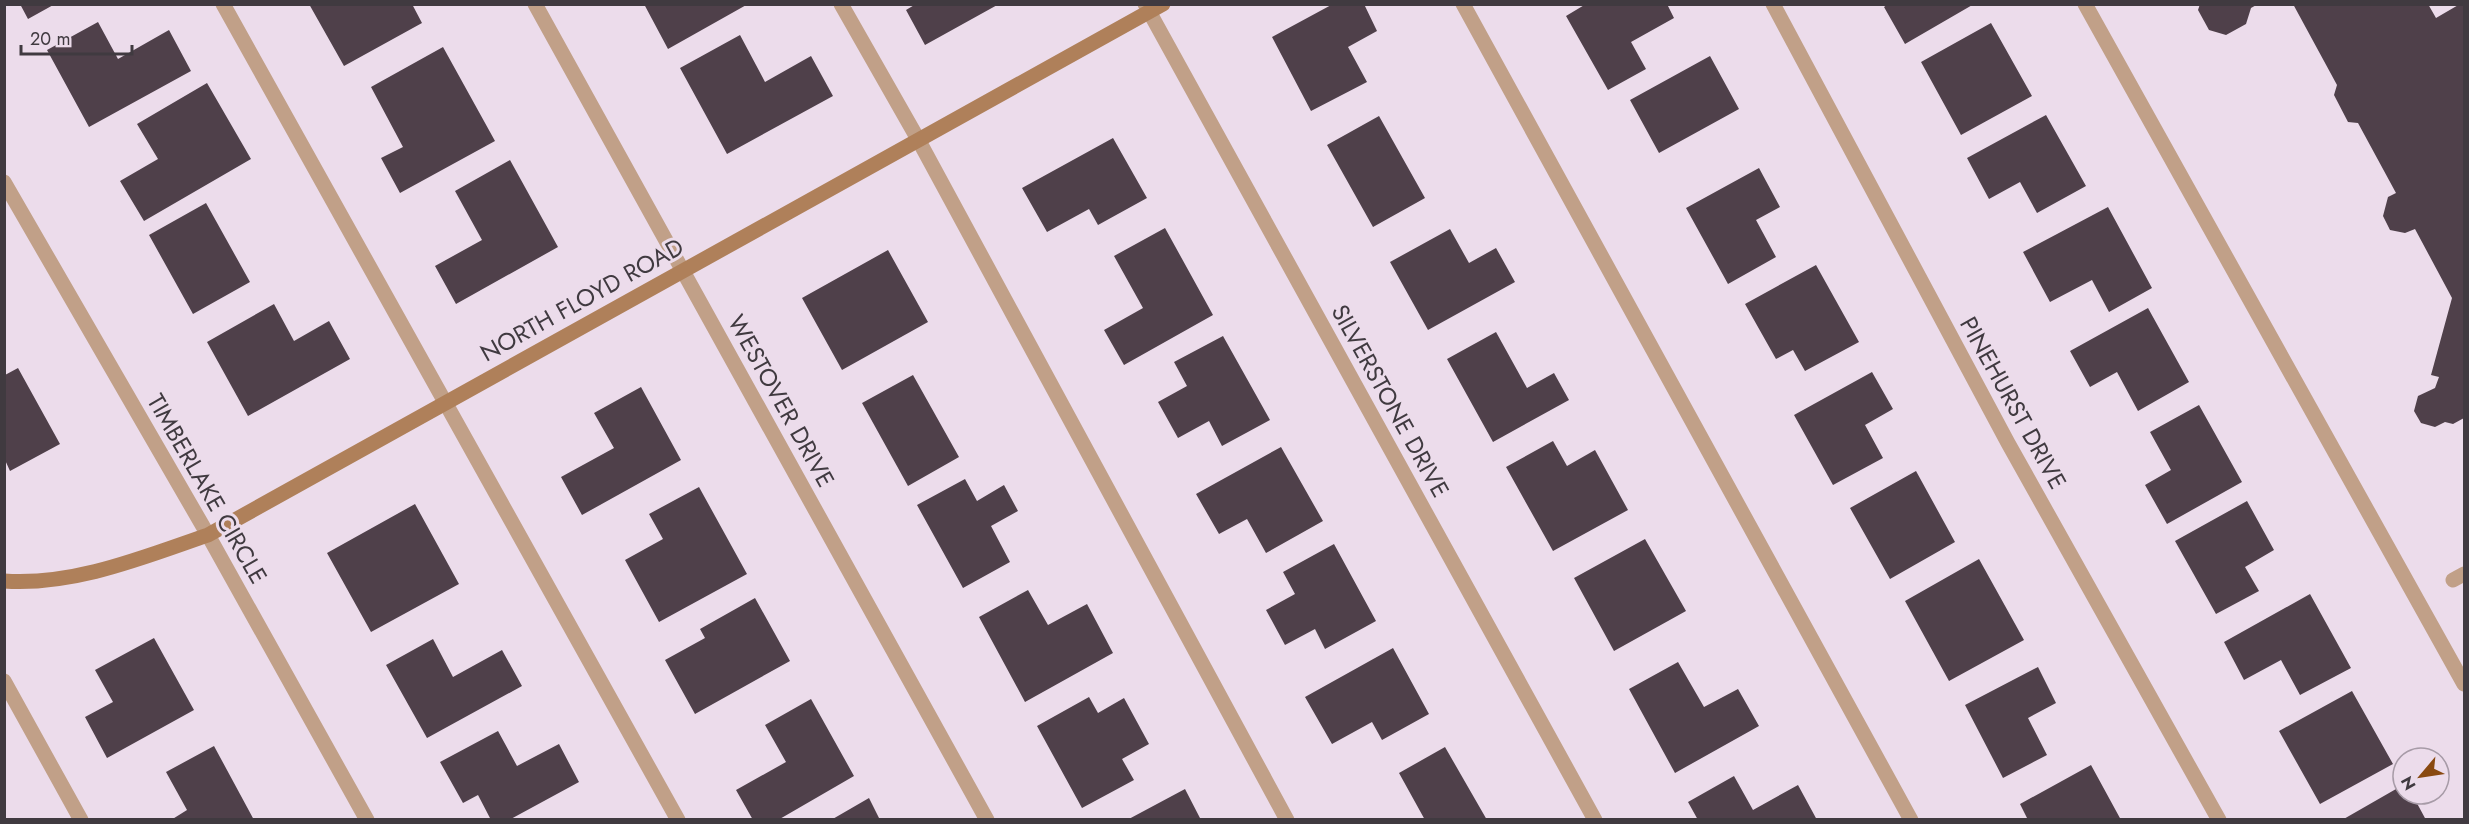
<svg xmlns="http://www.w3.org/2000/svg" width="2469" height="824" font-family="Jost,sans-serif">
<style>
.building{fill:#4f404a}
.lines{fill:none;stroke-linecap:round;stroke-linejoin:round}
.lane{stroke:#c1a088;stroke-width:15}
.street{stroke:#c1a088;stroke-width:15}
.secondary{stroke:#af805a;stroke-width:15}
.labels{text-anchor:middle;stroke-width:6;stroke-linejoin:round;paint-order:stroke}
.street-label{font-size:24px;fill:#403a40;stroke:#ecdceb}
</style>
<rect width="100%" height="100%" fill="#ecdceb"/>
<path class="building" d="M20,4H55L28,19Z
M309,4H412L422,23L344,66Z
M644,4H748L668,49Z
M916,4H999L925,45L906,10Z
M1333,4H1364L1377,31L1348,47L1367,82L1311,111L1272,37Z
M1586,4H1667L1674,18L1631,42L1646,69L1608,90L1566,16Z
M1888,4H1974L1905,44L1884,7Z
M2200,4H2258L2251,8L2246,24L2226,35L2209,30L2198,10Z
M2293,4H2428L2436,18L2460,4H2464V418L2453,424L2445,422L2435,427L2421,423L2414,411L2418,396L2435,388L2439,377L2431,375L2452,298L2415,229L2405,233L2390,230L2383,216L2388,197L2396,193L2358,123L2348,122L2334,95L2337,85Z
M98,22L118,59L169,30L191,71L89,127L47,50Z
M1991,23L2032,96L1961,135L1921,62Z
M740,35L765,82L811,56L833,96L727,154L680,68Z
M443,47L495,141L400,193L381,158L403,147L371,87Z
M1710,56L1739,109L1659,153L1630,100Z
M207,83L251,159L144,221L120,181L158,159L137,124Z
M2046,115L2086,186L2037,213L2020,182L1989,199L1967,158Z
M1379,116L1425,198L1373,227L1327,145Z
M1113,138L1147,198L1098,225L1089,209L1047,232L1022,188Z
M510,160L558,247L456,304L435,266L482,240L455,191Z
M1759,168L1780,207L1756,220L1776,257L1728,284L1686,208Z
M206,203L250,282L193,314L149,235Z
M2108,207L2152,288L2109,312L2092,280L2050,302L2023,252Z
M1165,228L1213,315L1124,365L1104,330L1143,308L1114,256Z
M1450,229L1469,263L1496,248L1515,282L1428,330L1390,262Z
M888,250L928,322L842,370L802,298Z
M1816,265L1859,342L1805,371L1793,350L1776,359L1745,304Z
M274,304L294,341L329,321L350,359L248,416L207,342Z
M2148,308L2189,382L2138,411L2117,372L2090,387L2070,351Z
M1496,332L1527,388L1554,373L1569,400L1493,442L1447,359Z
M1223,336L1270,420L1222,446L1209,421L1178,438L1158,402L1187,386L1174,362Z
M18,368L60,444L10,471L5,460V375Z
M1872,372L1893,409L1865,425L1883,458L1833,485L1794,415Z
M913,375L959,457L908,486L862,403Z
M641,387L681,460L582,515L561,477L614,448L594,413Z
M2199,405L2242,482L2167,524L2145,485L2171,470L2150,432Z
M1553,441L1567,466L1595,450L1628,510L1553,551L1506,467Z
M1281,447L1323,521L1266,553L1247,519L1219,534L1196,494Z
M1916,471L1955,542L1890,579L1850,508Z
M965,479L977,501L1004,485L1018,511L991,526L1010,562L963,588L917,505Z
M699,487L747,574L659,622L625,560L663,539L649,514Z
M2247,501L2274,550L2245,567L2259,591L2216,614L2175,541Z
M415,504L459,584L371,632L327,553Z
M1645,539L1686,611L1614,651L1574,578Z
M1334,544L1376,621L1325,649L1315,629L1285,645L1266,610L1295,594L1283,572Z
M1979,559L2024,640L1949,681L1905,601Z
M1028,590L1048,625L1087,604L1113,653L1025,702L979,617Z
M2310,594L2351,668L2300,695L2281,660L2244,680L2224,642Z
M755,598L790,661L695,714L665,660L705,638L700,629Z
M154,638L194,710L107,758L85,717L113,702L95,670Z
M433,639L453,677L502,650L522,686L427,738L386,665Z
M1393,648L1429,714L1382,740L1372,722L1332,744L1305,697Z
M1678,662L1704,707L1738,689L1759,726L1675,773L1629,689Z
M2038,667L2056,703L2028,718L2047,755L2003,778L1965,705Z
M2352,691L2393,764L2320,804L2279,731Z
M1089,697L1098,713L1124,698L1149,744L1122,759L1134,780L1082,808L1037,726Z
M811,699L854,776L778,820H753L736,790L786,762L765,725Z
M498,731L517,766L559,744L579,782L509,820H491L478,795L463,803L440,762Z
M214,746L254,820H171L187,810L166,772Z
M1445,747L1487,820H1425L1399,773Z
M2091,765L2121,820H2028L2020,804Z
M1734,776L1753,810L1798,785L1817,820H1698L1688,802Z
M2403,785V794H2412L2426,820H2342Z
M1185,789L1201,820H1127Z
M869,798L880,820H831Z"/>
<g class="lines">
<path class="lane" d="M223,4L678,820
M841,4L919,141L1287,820
M1463,4L1911,820
M2085,4L2464,684
M2453,580L2464,574
M4,681L81,820"/>
<path class="street" d="M535,4L987,820
M1145,4L1595,820
M1773,4L2008,443L2219,820
M4,182L208,535L367,820"/>
<path class="secondary" d="M4,581C74,586 144,557 208,535L1163,4"/>
</g>
<g class="labels">
<g class="street-label">
<text transform="translate(582 300) rotate(-29)" y="8">NORTH FLOYD ROAD</text>
<text transform="translate(781 401) rotate(61)" y="8">WESTOVER DRIVE</text>
<text transform="translate(1390 401) rotate(61)" y="8">SILVERSTONE DRIVE</text>
<text transform="translate(2013 403) rotate(61)" y="8">PINEHURST DRIVE</text>
<text transform="translate(207 489) rotate(60)" y="8">TIMBERLAKE CIRCLE</text>
</g>
</g>
<rect width="2469" height="824" fill="none" stroke="#403a40" stroke-width="12"/>
<g transform="translate(2421 776) rotate(241)"><circle r="28" fill="#ecdceb" stroke="#a79ba7" stroke-width="1.5"/>
<path d="M0-4.5L10 22L0 15L-10 22Z" fill="#894910"/>
<text y="-9" font-size="16" font-weight="bold" text-anchor="middle" fill="#403a40">N</text>
</g>
<path d="M21 45v9h111v-9" fill="none" stroke="#403a40" stroke-width="3"/>
<text x="30" y="45" font-size="18" fill="#403a40" stroke="#ecdceb" stroke-width="4.5" paint-order="stroke">20 m</text>
</svg>
